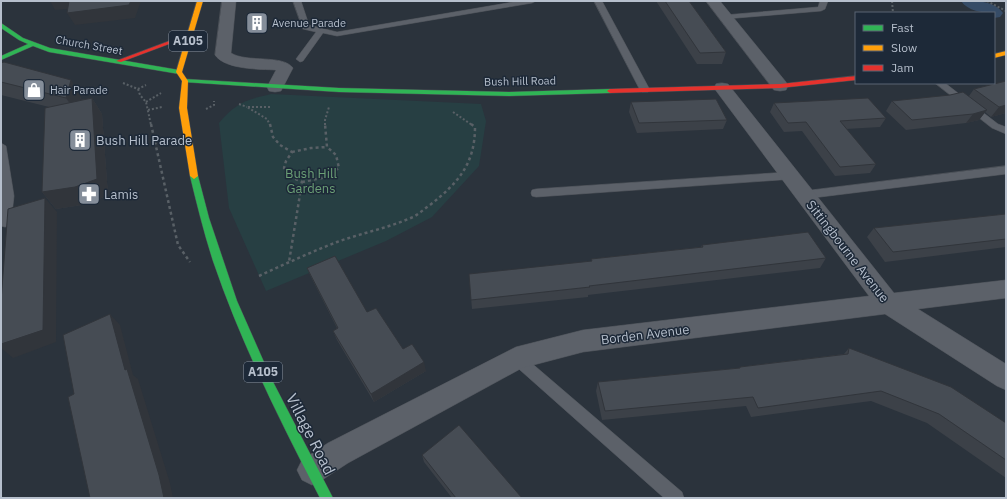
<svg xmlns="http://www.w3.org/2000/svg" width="1007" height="499" font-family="'IBM Plex Sans',sans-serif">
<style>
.green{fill:#273f43}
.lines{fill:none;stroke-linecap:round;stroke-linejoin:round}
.canal{fill:#364c67;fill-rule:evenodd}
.lane-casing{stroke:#4a4f56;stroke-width:1}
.street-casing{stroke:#4a4f56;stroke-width:1}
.fast-casing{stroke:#4a4f56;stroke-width:1}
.slow-casing{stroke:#4a4f56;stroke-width:1}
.jam-casing{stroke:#4a4f56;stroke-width:1}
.path-far1{stroke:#596066;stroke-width:2;stroke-dasharray:2 2;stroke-linecap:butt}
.path{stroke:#596066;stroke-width:2.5;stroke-dasharray:3 3;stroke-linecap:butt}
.lane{fill:#5c6169;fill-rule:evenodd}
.street{fill:#5c6169;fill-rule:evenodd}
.fast{fill:#30b455;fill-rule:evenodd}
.slow{fill:#ff9f0a;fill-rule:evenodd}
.jam{fill:#e5322d;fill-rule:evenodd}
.wall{fill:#3c4148}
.shaded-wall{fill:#31353b}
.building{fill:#464c54;stroke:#31353b}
.labels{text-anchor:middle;stroke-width:3;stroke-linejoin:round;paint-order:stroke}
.far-poi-label{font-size:11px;fill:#b6bfcc;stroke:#1d2938;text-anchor:start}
.far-street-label{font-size:11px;fill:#b6bfcc;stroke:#1d2938}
.shield{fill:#1d2938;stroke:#8892a0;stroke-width:1}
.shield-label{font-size:12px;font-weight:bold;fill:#b6bfcc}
.poi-label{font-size:13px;fill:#b6bfcc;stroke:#1d2938;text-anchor:start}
.park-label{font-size:13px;fill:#6b9f76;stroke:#1d2938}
.street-label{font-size:13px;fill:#b6bfcc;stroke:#1d2938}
.near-street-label{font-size:16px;fill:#b6bfcc;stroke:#1d2938}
</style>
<rect width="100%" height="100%" fill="#2b333c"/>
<path class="green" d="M271,94L481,104L486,121L479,166L432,217L386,241L266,291L229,208L219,123C236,103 246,100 271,94Z"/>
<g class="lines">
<path class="canal" d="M961,1C975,1 994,0 1003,13L1000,17L994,18V13C982,13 968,11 961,1Z"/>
<g class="lane-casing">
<path id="lane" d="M293,1H301L309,25L337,32L519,1H536L532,3L337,36L323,33L303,61L300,62L296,59L316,32L303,29Z
M594,1H602L650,90L648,92H642L640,90Z
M820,1H828L825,9L821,11L725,19L721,17L725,15L818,7Z
M935,83H945L998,124L1006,127V134L992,128Z
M1,143L6,146L14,196L11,223L9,226L5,227L1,226L2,196Z
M1006,166V174L804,199L800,198L798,195L800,192L804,191Z
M790,172L794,173L795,176L794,179L536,197L532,196L531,193L532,190L536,189Z
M516,352L521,354L682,492L684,498H664L511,362L509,358L511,354Z"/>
</g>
<g class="street-casing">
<path id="street" d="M222,1H236L231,53C247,63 283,54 293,68L281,91L275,92L269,91L267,87L276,70C260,69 225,70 215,55Z
M706,1H720L786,82L788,86L786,90L780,91L774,90Z
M722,83L728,84L894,293L1006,280V298L918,309L1006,364V390L997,386L885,314L583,352L522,368L348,463L322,480L312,485L302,480L297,470L302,460L328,443L516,347L583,330L869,296L714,88L716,84Z"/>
</g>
<g class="fast-casing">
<path id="fast" d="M1,23L23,38L50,48L179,70L182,72L179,74L49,52L33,46L1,60V56L28,44L19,40L1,28Z
M185,79L339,88L509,92L610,89L613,91L610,93L509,96L339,92L183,82L182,81Z
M194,173L198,176L209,218L237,301L271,378L333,498H320C280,421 241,343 213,261C204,233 197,205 190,176Z"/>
</g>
<g class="slow-casing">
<path id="slow" d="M197,1H203L182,72L188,81L187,108L198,176L194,179L190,176L179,108L182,81L176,72Z
M1006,51V55L994,58V54Z"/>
</g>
<g class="jam-casing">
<path id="jam" d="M188,34L193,35L121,62L116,61Z
M856,76V80L780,88L610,93L607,91L610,89L780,84Z"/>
</g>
<path class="path-far1" d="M892,1L893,13
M987,1L1006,11
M123,83L138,89L146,85
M138,89L140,95L146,102L151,125
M146,102L161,93
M239,104L247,107
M270,107H247L267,119L270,125
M206,109L214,105V101
M148,110L162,107
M453,112L472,125
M325,125V120L329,107"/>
<path class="path" d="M151,124L178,245L190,262
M270,124L273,137L280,145L292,152L286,161L284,168L291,177L302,182L289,262
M292,152L311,148L327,147
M302,182L322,178L339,168L336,155L327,147L325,124
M259,276C285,264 311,252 337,242C362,233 388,228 413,217C419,214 424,209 430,205C458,183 475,164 475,127L471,124"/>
<use href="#lane" class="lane"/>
<use href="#street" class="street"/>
<use href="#fast" class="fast"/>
<use href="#slow" class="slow"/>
<use href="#jam" class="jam"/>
</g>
<path class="wall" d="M656,1H689L726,52L722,64H697Z
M1,63L81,97L80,100L92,98L102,114L108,195L88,204L56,209L42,192L49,107L1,95Z
M1006,81V113L991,117L985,112L979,120L966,123L906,130L886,111L892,101L969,96L974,89Z
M631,102L727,120L723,129L637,133L629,112Z
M774,103L886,118L880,127L846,129L876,164L870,173L835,176L802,131L784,132L770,112Z
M1006,214V247L885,262L867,237L874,228Z
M702,245L826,258L820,268L588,295V297L472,309L469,274L591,262V259L701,247Z
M307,268L367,312L403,349L426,371L374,402L337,340L333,331L337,328L311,277Z
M849,348L1006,423V478L927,423L871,401L751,417L746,406L602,420L596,391L598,382L739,368L740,367L844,354Z
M422,455L522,498H452L424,462Z"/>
<path class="shaded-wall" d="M50,1H74L78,8L55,10Z
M131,1H141L135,18L75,25L67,13Z
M71,80L81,97L77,114L66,98Z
M92,98L102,114L108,195L88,204L56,209L42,192Z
M1006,105V113L991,117L999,107Z
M987,110L979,120L966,123L973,114Z
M45,198L57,212L56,342L13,358L1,348V344Z
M110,314L120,325L133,375L138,379L170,483L173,498H164L125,370Z
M424,362L426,371L374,402L371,394Z"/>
<path class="building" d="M69,1H131L129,5L67,13Z
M665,1H689L726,52L700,53Z
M4,62L71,80L66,98L1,82V63Z
M1006,81V105L999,107L974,89Z
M963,92L987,110L973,114L912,120L892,101L950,95Z
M92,98L97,179L75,187L42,192L45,108Z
M868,98L886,118L840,121L876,164L840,167L806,122L788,123L774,103Z
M716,99L727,120L639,123L631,102Z
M45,198L43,330L1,344V301L8,209Z
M1006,214V239L893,252L874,228Z
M808,232L826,258L589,286L590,287L471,300L469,274L592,261L591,259L703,247L702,245Z
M335,256L367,312L376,308L403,349L412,344L424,362L371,394L333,331L338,328L307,268Z
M110,314L125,370L127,369L159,475L164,498H90L68,397L74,394L63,335Z
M849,348L951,387L1006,423V460L939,414L881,391L758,408L753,397L605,411L598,382L740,368V367L848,354Z
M459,425L522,498H456L422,455Z"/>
<defs>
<g id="building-square" transform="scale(1.15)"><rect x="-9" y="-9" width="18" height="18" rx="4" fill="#858e9a" stroke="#1d2938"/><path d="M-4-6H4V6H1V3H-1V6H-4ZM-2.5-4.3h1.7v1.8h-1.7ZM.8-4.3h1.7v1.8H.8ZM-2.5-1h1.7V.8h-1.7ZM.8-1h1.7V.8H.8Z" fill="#fff"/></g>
<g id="shop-square" transform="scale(1.15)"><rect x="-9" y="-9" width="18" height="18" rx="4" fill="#858e9a" stroke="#1d2938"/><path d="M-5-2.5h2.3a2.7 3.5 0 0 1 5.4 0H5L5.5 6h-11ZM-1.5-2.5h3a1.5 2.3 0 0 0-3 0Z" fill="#fff"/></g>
<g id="pharmacy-square" transform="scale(1.15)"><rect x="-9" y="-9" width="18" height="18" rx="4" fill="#858e9a" stroke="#1d2938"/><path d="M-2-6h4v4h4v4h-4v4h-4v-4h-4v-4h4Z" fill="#fff"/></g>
</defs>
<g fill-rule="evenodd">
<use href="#building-square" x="257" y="23"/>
<use href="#shop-square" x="34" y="90"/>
<use href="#building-square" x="80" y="140"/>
<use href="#pharmacy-square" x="89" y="194"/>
</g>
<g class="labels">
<g class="far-poi-label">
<text x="272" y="27">Avenue Parade</text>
<text x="50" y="94">Hair Parade</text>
</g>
<g class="far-street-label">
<text transform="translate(89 45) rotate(10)" y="4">Church Street</text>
<text transform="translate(520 81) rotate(-1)" y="4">Bush Hill Road</text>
</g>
<g class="shield">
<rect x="169" y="31" width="38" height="20" rx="3"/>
<rect x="244" y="362" width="38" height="20" rx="3"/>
</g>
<g class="shield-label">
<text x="188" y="45">A105</text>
<text x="263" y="376">A105</text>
</g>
<g class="poi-label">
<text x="96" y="145">Bush Hill Parade</text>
<text x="104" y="199">Lamis</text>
</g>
<g class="park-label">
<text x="311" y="178">Bush Hill<tspan x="311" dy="15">Gardens</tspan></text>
</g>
<g class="street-label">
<text transform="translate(848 251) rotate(52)" y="5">Sittingbourne Avenue</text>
<text transform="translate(645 334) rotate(-7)" y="5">Borden Avenue</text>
</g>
<g class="near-street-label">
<text transform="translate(311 434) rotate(63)" y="6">Village Road</text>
</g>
</g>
<rect width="1007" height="499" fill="none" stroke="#b6bfcc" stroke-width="4"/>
<rect x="855" y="12" width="140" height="72" fill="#1d2938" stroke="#5a6573"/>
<rect x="863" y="25" width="20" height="6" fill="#30b455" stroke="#5a6573"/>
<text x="891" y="32" font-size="12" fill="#b6bfcc">Fast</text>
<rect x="863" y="45" width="20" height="6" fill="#ff9f0a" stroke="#5a6573"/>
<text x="891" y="52" font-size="12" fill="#b6bfcc">Slow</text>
<rect x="863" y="65" width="20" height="6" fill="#e5322d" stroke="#5a6573"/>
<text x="891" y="72" font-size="12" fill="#b6bfcc">Jam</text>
</svg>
